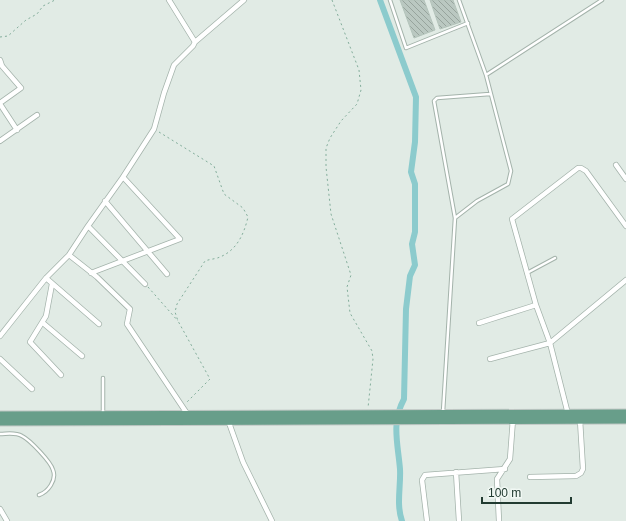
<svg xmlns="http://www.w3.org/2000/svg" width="626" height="521" font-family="Helvetica,sans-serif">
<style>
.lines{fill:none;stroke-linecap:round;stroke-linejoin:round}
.canal{stroke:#8ccbcd;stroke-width:6}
.building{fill:url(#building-back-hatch);stroke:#b4c4bb}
.service-casing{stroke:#a4b3ab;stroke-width:4.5}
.minor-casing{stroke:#a4b3ab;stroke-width:6}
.primary-casing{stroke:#c1c8c5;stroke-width:9}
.path{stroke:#83ad9b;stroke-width:1;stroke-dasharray:2 3;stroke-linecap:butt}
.service{stroke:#fff;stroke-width:2.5}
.minor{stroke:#fff;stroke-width:4.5}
.primary{stroke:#689e8a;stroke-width:7}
</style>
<defs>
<pattern id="building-back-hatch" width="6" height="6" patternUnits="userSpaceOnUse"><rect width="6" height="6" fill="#bac8c1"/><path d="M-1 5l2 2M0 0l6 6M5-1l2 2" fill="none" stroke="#97a49d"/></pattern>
</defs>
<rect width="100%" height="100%" fill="#e1ebe5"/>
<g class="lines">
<path class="canal" d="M380,0L416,97L415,142L411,172L415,184V232L412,244L415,265L410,276L406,309L404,399C391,423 398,444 400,469C401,486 396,504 402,521"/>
</g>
<path class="building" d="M400,0H424L435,30L414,38Z
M430,0H453L461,22L440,29Z"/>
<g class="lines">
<g class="service-casing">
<path id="service" d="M390,0L406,48L468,23
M459,0L486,75
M455,218L434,101L437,98L490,94
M527,273L555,258
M443,412L455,218L477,201L508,184L511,171L486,75L602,0
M103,415V378
M0,434C7,434 15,432 22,436C30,440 51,462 53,470C57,480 48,492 39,495"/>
</g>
<g class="minor-casing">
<path id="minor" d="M169,0L195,42
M0,60L2,66L21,88L0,103
M0,104L17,130
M0,141L37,115
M616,165L626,179
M123,177L154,129L164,93L174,65L193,46L195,42L244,0
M105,201L167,274
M88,226L123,177L180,239L91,273
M69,255L97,277L130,309L127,324L188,415
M46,278L69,255L88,226L145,284
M52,284L46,316L30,342L61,375
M43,323L82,356
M479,323L536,305
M0,336L46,278L99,324
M0,359L32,389
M490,359L550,343L536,305L512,219L578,168H581L586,171L626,226
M568,414L550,343L626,280
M228,420L243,462L272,521
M456,472L459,521
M530,477L576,476L581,473L583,469L580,420
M0,509L7,521
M427,521L422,480L425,475L505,469
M499,521L497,479L510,459L513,419"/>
</g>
<g class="primary-casing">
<path id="primary" d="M0,415L626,413
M0,422L626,420"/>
</g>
<path class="path" d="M332,0L359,70L361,90L357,104L341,121L330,138L326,148V167L331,214L351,275L347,287L350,313L372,351L373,359L368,408
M0,37L8,36L26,20L37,14L43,6L55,0
M159,132L214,166L224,194L243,208L248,217C244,234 237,250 220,257C216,259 210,259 205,261L177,304L175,312L178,321L210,379L186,403
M148,287L178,321"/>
<use href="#service" class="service"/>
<use href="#minor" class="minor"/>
<use href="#primary" class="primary"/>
</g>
<path d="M482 497v6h89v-6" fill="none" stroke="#223b31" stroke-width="2"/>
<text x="488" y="497" font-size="12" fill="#223b31" stroke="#f1f8f4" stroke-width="3" paint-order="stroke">100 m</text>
</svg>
